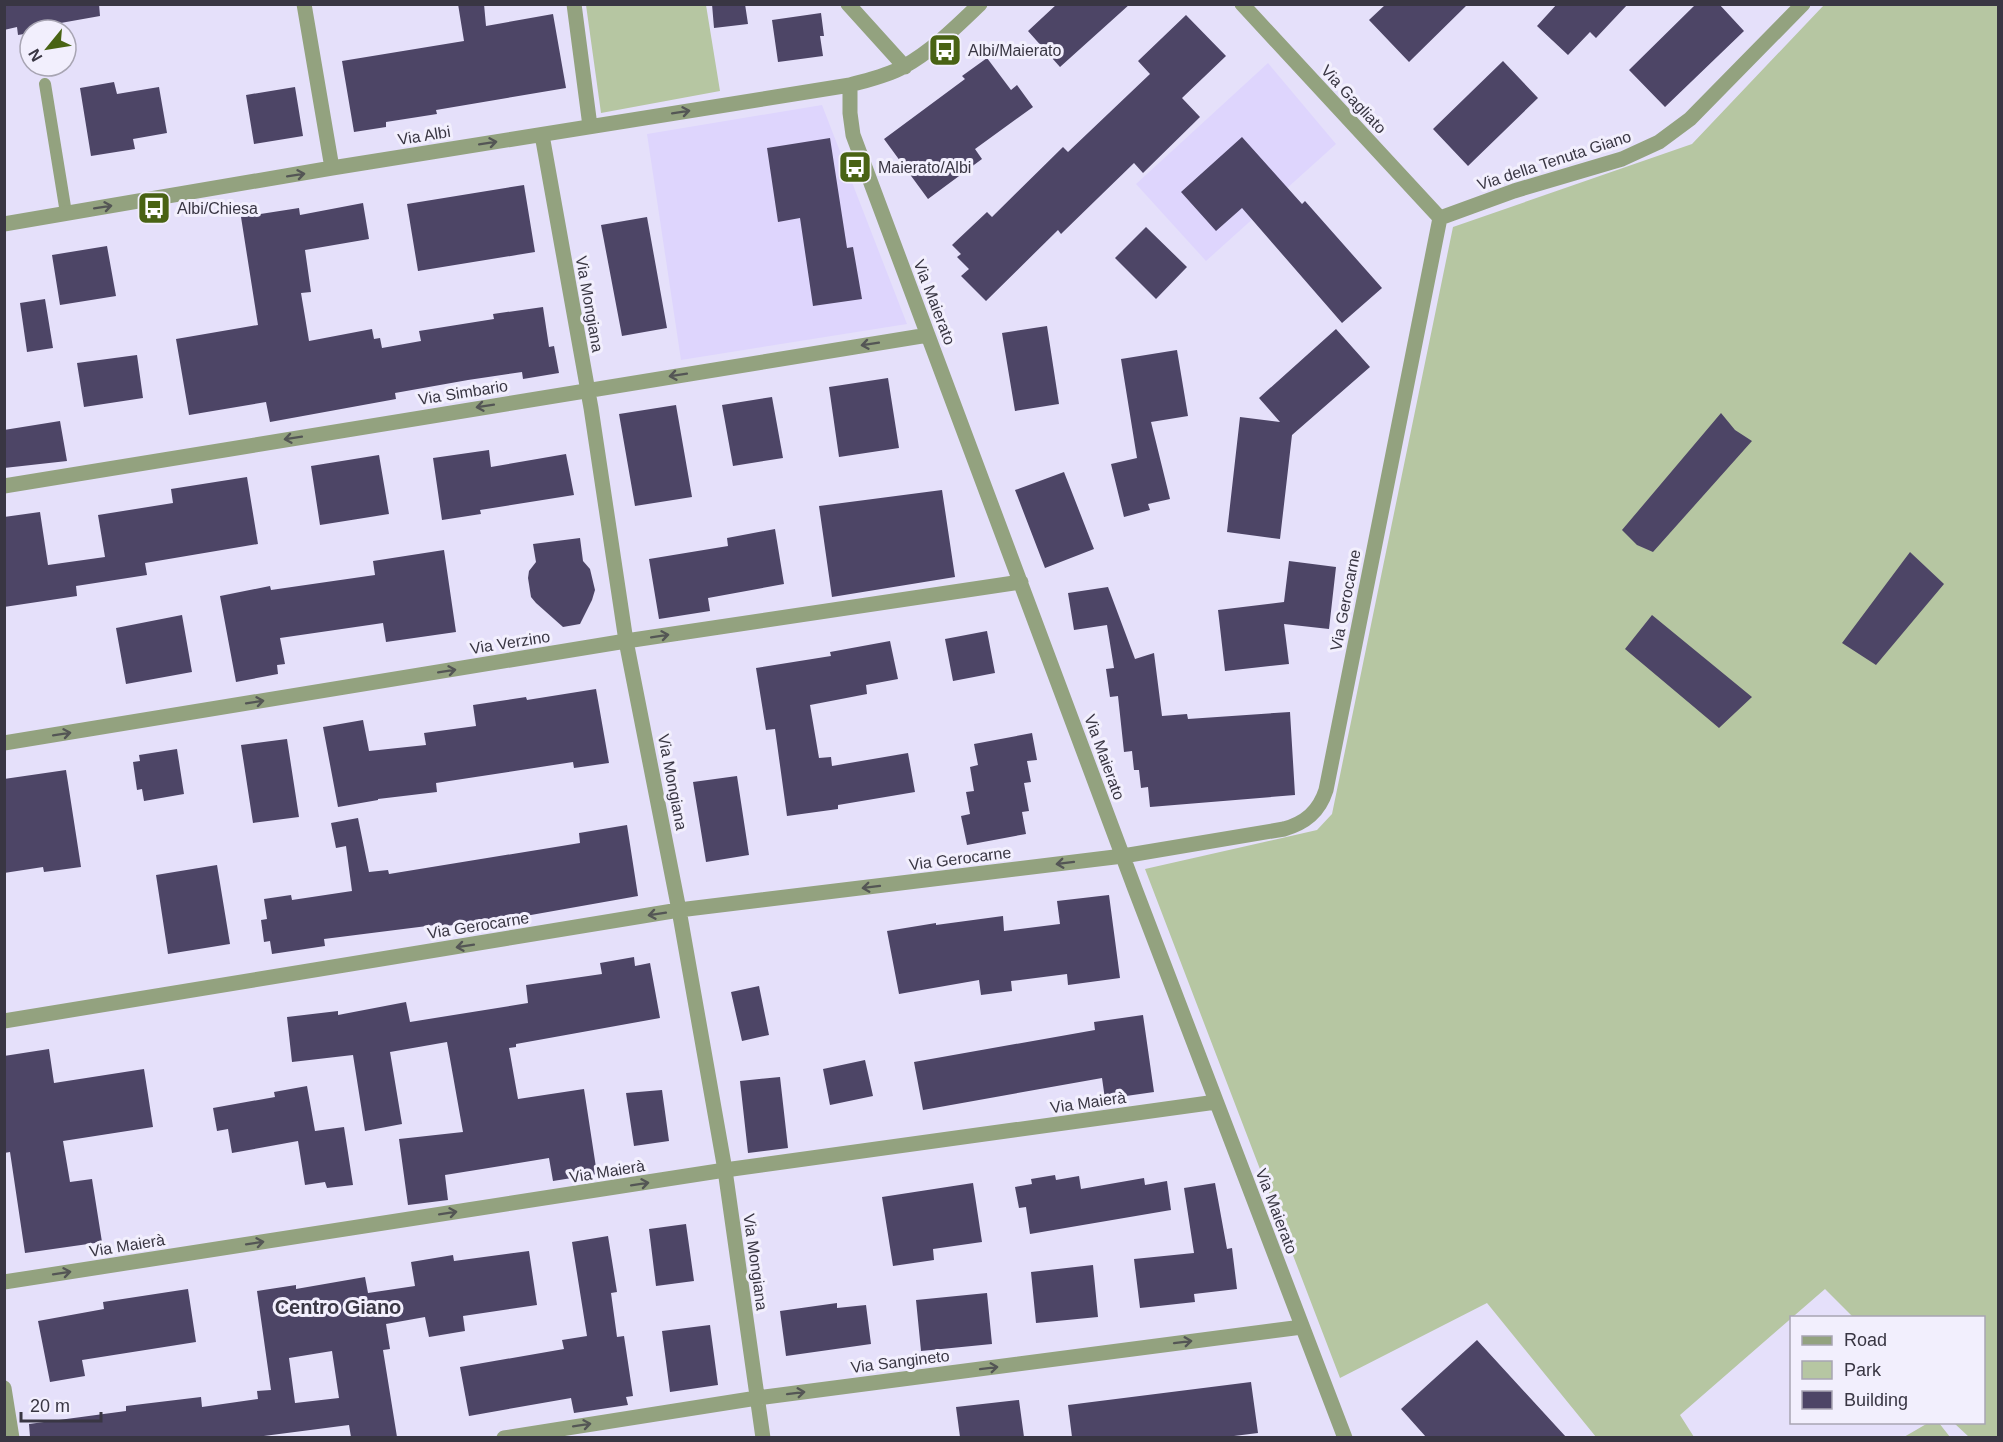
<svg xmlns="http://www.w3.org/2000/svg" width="2003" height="1442" font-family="Helvetica,sans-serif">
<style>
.built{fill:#ded5fd}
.green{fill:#b6c6a2}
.building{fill:#4d4566;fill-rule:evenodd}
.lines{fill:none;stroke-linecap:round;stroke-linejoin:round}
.service{stroke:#93a27f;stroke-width:12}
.minor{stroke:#93a27f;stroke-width:15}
.oneway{stroke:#545655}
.labels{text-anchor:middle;stroke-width:6;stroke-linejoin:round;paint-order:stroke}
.poi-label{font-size:16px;fill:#393643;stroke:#f2effd;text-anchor:start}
.street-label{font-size:16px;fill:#393643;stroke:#f2effd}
.quarter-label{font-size:20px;font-weight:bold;fill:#393643;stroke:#f2effd}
</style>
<rect width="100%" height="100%" fill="#e5e0fa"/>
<path class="built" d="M1268,63L1336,144L1206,261L1136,184Z
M822,105L907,324L681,360L647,134Z"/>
<path class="green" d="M586,5H706L720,91L601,113Z
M1824,5H1998V1437H1969L1954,1423L1984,1422V1318L1853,1317L1825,1289L1680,1415L1694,1437H1596L1487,1303L1340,1378L1145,869L1317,830L1332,814L1453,227L1692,144Z
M1928,1423H1939L1950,1437H1904Z"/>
<path class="building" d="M4,4H99L100,16L38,27V30H30V33L18,35L17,27L4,30Z
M458,4H484L486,26L553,14L566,88L436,110L437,114L386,122V127L354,132L342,61L464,41Z
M712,4H745L748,24L714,28Z
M1057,4H1130L1060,67L1028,31Z
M1386,4H1468L1409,62L1369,20Z
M1557,4H1628L1596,38L1590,32L1568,55L1537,26Z
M1696,4H1719L1744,31L1665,107L1629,70Z
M821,13L824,36H820L823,56L778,62L772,20Z
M1186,15L1226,56L1182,98L1200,117L1143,173L1134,163L1061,234L1058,230L986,301L961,276L969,269L957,257L961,254L952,245L987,212L992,217L1063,147L1068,152L1150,74L1138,61Z
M987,58L1011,90L1017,85L1033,107L975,149L982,159L928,199L884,139L965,79L962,76Z
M1503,61L1538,98L1468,166L1433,129Z
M114,82L117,94L159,87L167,133L133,139L135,149L91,156L80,88Z
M295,87L303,136L254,144L246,95Z
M1242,137L1302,204L1305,201L1382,288L1342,323L1242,208L1216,231L1181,192Z
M830,138L847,248L853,247L862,299L813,306L800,218L778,222L767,148Z
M524,185L535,252L418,271L407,204Z
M363,203L369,239L305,250L311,292L301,293L309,341L372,329L374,339L380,338L382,348L421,341L419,331L494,319L493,314L543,307L549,347L554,346L559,373L523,379L522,372L468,380L395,393L396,399L270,422L266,402L189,415L176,339L258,325L241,217L299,208L300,215Z
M647,217L667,328L622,336L601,225Z
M1146,227L1187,267L1156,299L1115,258Z
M107,246L116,296L60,305L52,255Z
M45,299L53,348L27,352L20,303Z
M1047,326L1059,404L1015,411L1002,333Z
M1336,329L1370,367L1292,435L1280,539L1227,532L1240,417L1280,422L1259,398Z
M1177,350L1188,416L1151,422L1170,499L1148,504L1150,510L1124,517L1111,464L1137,458L1121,359Z
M137,355L143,398L84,407L77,363Z
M888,378L899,448L839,457L829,387Z
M772,397L783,458L733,466L722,405Z
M676,405L692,497L635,506L619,414Z
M1721,413L1735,430L1752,441L1653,552L1637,545L1622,530Z
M60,421L67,461L4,468V430Z
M489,450L491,467L566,454L574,495L480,510L481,514L442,520L433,458Z
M379,455L389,514L320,525L311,466Z
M1064,472L1094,549L1045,568L1015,490Z
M247,477L258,544L145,563L147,575L76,586L77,596L4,607V517L40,512L48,565L105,557L98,515L173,503L171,489Z
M942,490L955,577L832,597L819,506Z
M775,529L784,584L708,598L710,611L659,619L649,559L728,546L727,538Z
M580,538L583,561L590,569L595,590L592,600L580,624L563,627L536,603L531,597L528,578L529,571L536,562L533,544Z
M444,550L456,632L386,642L383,623L280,638L285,664L277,665L278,674L236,682L220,596L270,586L271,590L375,575L373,561Z
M1910,552L1944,584L1876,665L1842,643Z
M1289,561L1336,567L1329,629L1284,624L1289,664L1225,671L1218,610L1284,602Z
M1108,587L1135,659L1154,653L1162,716L1187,714L1188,719L1290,712L1295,795L1150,807L1148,787L1141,788L1139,770H1134L1132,751L1124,752L1118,696L1110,697L1106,669L1114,668L1107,625L1074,630L1068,593Z
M182,615L192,672L126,684L116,628Z
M1652,615L1752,697L1719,728L1625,649Z
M987,631L995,673L953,681L945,639Z
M890,641L898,679L866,685L867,694L810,705L819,758L831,757L832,766L908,753L915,792L838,805V809L787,816L775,729L766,730L756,668L831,656L830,652Z
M596,689L609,763L574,768L573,762L436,783L437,792L378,799V800L338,807L323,727L363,720L369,751L426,745L424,733L476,726L473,705L526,697L527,700Z
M1032,733L1037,760L1027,761L1031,782L1024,783L1029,811L1022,812L1026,834L967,845L961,816L970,814L966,792L974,791L970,767L978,765L974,744Z
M287,739L299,817L253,823L241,745Z
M177,749L184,794L144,801L142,789L137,790L133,762L140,761L139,755Z
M66,770L81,867L44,872L43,867L4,873V779Z
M737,776L749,855L706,862L693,782Z
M358,818L369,872L388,870L389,874L580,843L579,833L627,825L638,896L514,918L513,915L435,928V925L324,939L325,946L272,954L270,941L264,942L261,920L267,919L264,899L291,895L292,900L352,891L346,846L336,848L331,823Z
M217,865L230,944L168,954L156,875Z
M1109,895L1120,978L1068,985L1067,974L1011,981L1012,991L981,995L979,980L899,994L887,931L936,923V925L1003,916L1004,931L1060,924L1057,901Z
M634,957L635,966L650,963L660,1018L516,1044V1047L509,1048L518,1099L584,1089L597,1174L553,1181L549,1158L445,1175L448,1200L408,1205L399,1139L463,1132L447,1042L390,1052L402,1124L365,1131L353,1055L292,1062L287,1017L338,1011V1015L406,1002L410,1022L528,1003L526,985L602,974L600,963Z
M759,986L769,1035L742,1041L731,992Z
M1143,1015L1154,1092L1105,1099L1102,1078L923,1110L914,1062L1095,1030L1094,1022Z
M49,1049L54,1083L144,1069L153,1127L63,1141L70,1182L92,1179L102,1242L25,1253L10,1152L4,1153V1056Z
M865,1060L873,1096L830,1105L823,1069Z
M780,1077L788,1148L748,1153L740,1081Z
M307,1086L315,1131L344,1127L353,1185L327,1188L325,1182L305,1185L298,1141L232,1153L228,1129L217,1131L213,1108L275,1097L274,1092Z
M662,1090L669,1141L634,1146L626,1093Z
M1055,1175L1056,1180L1079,1176L1081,1189L1144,1178L1145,1185L1167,1181L1171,1210L1030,1234L1026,1207L1019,1208L1015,1187L1032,1184L1031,1179Z
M973,1183L982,1242L933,1249L934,1260L893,1266L882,1197Z
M1215,1183L1227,1249L1232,1248L1237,1289L1194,1294L1195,1302L1140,1308L1134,1259L1194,1253L1184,1188Z
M686,1224L694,1281L656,1286L649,1229Z
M608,1236L617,1292L611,1293L617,1337L624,1336L633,1396L626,1397L628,1405L574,1413L571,1398L469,1416L460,1367L564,1349L562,1340L587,1336L572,1242Z
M529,1251L537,1305L463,1316L465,1331L429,1337L425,1317L386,1324L390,1349L383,1350L397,1437H351L349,1425L256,1437H30L29,1424L126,1411V1406L201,1397L202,1407L258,1399L257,1391L271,1390L257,1291L296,1285V1289L365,1277L368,1293L415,1286L411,1262L453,1255L454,1261ZM332,1351L339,1398L295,1403L289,1358Z
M1093,1265L1098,1317L1036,1323L1031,1272Z
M188,1289L196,1342L82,1360L85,1376L50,1382L38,1321L104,1309L103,1302Z
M987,1293L992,1344L921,1351L916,1300Z
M837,1303V1308L866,1305L871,1344L786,1356L780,1311Z
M710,1325L718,1385L670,1392L662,1331Z
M1477,1340L1566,1437H1426L1401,1409Z
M1251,1382L1258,1433L1226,1437H1072L1068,1405Z
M1019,1400L1024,1437H960L956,1407Z"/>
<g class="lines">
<path class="service" d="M45,84L66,213"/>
<path class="minor" d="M304,4L332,168
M574,4L590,126
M848,4L905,67
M1242,4L1440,218
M850,85V113L853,135L1135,889L1345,1438
M542,135L591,408L626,641L679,910L725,1170L763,1438
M1440,218L1514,191L1622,159L1659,142L1690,119L1803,4
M4,224L332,168L850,85C868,80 887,76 903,67C932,51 956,27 980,4
M4,486L928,335
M4,743L626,641L1021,582
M4,1021L679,910L1123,856L1284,829C1305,823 1319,812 1326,790L1440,218
M4,1282L725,1170L1216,1102
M4,1388L12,1438
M504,1438L757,1398L1302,1327"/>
</g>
<defs><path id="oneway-shaft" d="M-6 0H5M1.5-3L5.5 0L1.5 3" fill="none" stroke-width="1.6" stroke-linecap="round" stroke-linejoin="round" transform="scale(1.5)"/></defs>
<g class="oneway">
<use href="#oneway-shaft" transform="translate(681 112) rotate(-9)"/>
<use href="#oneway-shaft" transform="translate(488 143) rotate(-9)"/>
<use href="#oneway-shaft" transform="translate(296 175) rotate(-9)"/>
<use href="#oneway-shaft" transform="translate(103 207) rotate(-9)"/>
<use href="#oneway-shaft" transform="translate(870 344) rotate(171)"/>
<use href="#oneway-shaft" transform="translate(678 375) rotate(171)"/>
<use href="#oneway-shaft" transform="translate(485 406) rotate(171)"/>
<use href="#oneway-shaft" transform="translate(293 438) rotate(171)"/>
<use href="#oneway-shaft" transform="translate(660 636) rotate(-9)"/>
<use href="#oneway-shaft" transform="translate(447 671) rotate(-9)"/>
<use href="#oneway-shaft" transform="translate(255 702) rotate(-9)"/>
<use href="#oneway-shaft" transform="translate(62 734) rotate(-9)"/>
<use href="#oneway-shaft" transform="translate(1065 863) rotate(173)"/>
<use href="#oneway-shaft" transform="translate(871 887) rotate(173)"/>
<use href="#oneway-shaft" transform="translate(657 914) rotate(171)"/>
<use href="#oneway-shaft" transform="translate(465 946) rotate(171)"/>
<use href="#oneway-shaft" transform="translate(640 1184) rotate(-9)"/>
<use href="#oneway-shaft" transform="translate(448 1213) rotate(-9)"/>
<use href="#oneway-shaft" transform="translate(255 1243) rotate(-9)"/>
<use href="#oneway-shaft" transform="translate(62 1273) rotate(-9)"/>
<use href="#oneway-shaft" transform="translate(1183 1342) rotate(-7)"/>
<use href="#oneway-shaft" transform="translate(989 1368) rotate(-7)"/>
<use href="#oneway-shaft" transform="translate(796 1393) rotate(-7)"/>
<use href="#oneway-shaft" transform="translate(582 1425) rotate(-9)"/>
</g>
<defs>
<g id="bus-square" transform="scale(1.725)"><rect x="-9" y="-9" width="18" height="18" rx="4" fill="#496314" stroke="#f2effd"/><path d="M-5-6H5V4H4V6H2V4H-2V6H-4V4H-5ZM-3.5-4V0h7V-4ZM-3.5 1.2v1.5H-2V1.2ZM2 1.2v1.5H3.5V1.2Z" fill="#fff"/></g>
</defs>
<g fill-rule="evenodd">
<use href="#bus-square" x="945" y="50"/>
<use href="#bus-square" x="855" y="167"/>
<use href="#bus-square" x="154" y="208"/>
</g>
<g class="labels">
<g class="poi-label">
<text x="968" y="56">Albi/Maierato</text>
<text x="878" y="173">Maierato/Albi</text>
<text x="177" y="214">Albi/Chiesa</text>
</g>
<g class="street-label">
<text transform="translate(1354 99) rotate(47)" y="6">Via Gagliato</text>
<text transform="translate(424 135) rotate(-9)" y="6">Via Albi</text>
<text transform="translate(1554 160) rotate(-18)" y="6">Via della Tenuta Giano</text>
<text transform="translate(935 302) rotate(69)" y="6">Via Maierato</text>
<text transform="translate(590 304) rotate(80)" y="6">Via Mongiana</text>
<text transform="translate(463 392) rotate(-9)" y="6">Via Simbario</text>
<text transform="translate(1345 600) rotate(-79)" y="6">Via Gerocarne</text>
<text transform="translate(510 642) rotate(-9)" y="6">Via Verzino</text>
<text transform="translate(1105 757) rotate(70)" y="6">Via Maierato</text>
<text transform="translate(673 782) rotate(79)" y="6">Via Mongiana</text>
<text transform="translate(960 858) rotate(-7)" y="6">Via Gerocarne</text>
<text transform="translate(478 925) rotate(-9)" y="6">Via Gerocarne</text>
<text transform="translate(1088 1102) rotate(-8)" y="6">Via Maierà</text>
<text transform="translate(607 1171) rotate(-9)" y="6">Via Maierà</text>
<text transform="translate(1277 1211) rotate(69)" y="6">Via Maierato</text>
<text transform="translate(127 1245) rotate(-9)" y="6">Via Maierà</text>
<text transform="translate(756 1262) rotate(82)" y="6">Via Mongiana</text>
<text transform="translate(900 1361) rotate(-7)" y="6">Via Sangineto</text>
</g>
<g class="quarter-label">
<text x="338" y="1314">Centro Giano</text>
</g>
</g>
<rect width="2003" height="1442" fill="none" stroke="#393643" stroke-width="12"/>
<rect x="1790" y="1316" width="195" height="108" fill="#f2effd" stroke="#a8a5b3" stroke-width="1.5"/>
<rect x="1802" y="1336" width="30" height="9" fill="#93a27f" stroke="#a8a5b3" stroke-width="1.5"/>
<text x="1844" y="1346" font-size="18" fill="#393643">Road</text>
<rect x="1802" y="1361" width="30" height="18" fill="#b6c6a2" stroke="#a8a5b3" stroke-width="1.5"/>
<text x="1844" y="1376" font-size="18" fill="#393643">Park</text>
<rect x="1802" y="1391" width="30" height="18" fill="#4d4566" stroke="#a8a5b3" stroke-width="1.5"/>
<text x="1844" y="1406" font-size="18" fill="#393643">Building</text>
<g transform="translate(48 48) rotate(240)"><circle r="28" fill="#f2effd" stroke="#a8a5b3" stroke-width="1.5"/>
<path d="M0-4.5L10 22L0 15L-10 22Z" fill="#496314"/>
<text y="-9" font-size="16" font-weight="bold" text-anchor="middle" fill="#393643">N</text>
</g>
<path d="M21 1412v9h80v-9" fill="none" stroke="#393643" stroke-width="3"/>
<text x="30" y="1412" font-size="18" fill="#393643" stroke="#f2effd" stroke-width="4.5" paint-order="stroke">20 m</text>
</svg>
